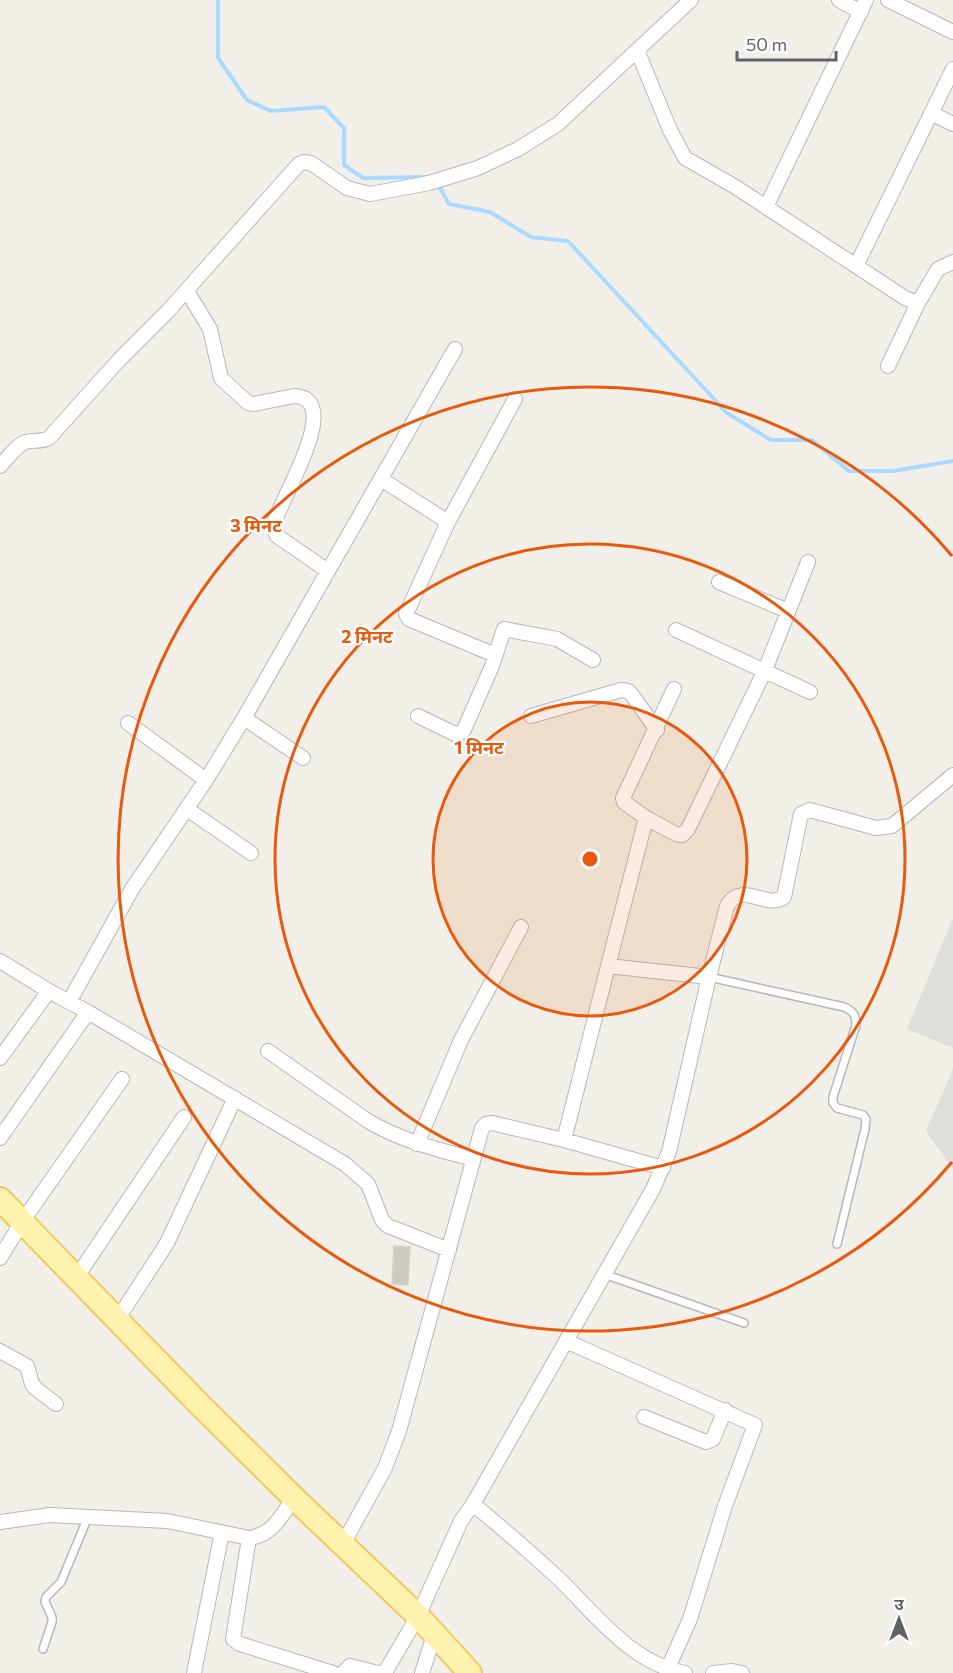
<svg xmlns="http://www.w3.org/2000/svg" width="953" height="1673" font-family="Commissioner,'Noto Sans Devanagari',sans-serif">
<style>
.industrial{fill:#e0deda}
.lines{fill:none;stroke-linecap:round;stroke-linejoin:round}
.stream{stroke:#aadaff;stroke-width:4}
.building{fill:#cccac5;stroke:#d6d1c6;stroke-width:1.5}
.service-casing{stroke:#b5b8bc;stroke-width:10}
.minor-casing{stroke:#b5b8bc;stroke-width:16}
.primary-casing{stroke:#f2c960;stroke-width:26}
.service{stroke:#fff;stroke-width:7}
.minor{stroke:#fff;stroke-width:14}
.primary{stroke:#fff2af;stroke-width:22}
.ring{fill:none;stroke:#e8590c;stroke-width:3}
.centre{fill:#e8590c;stroke:#fff;stroke-width:3}
.ring-label{font-size:18px;text-anchor:middle;font-weight:bold;fill:#e8590c;stroke:#fff;stroke-width:4.5;stroke-linejoin:round;paint-order:stroke}
</style>
<rect width="100%" height="100%" fill="#f1efe8"/>
<path class="industrial" d="M953,918V1048L907,1029Z
M953,1069V1169L926,1131Z"/>
<g class="lines">
<path class="stream" d="M218,0V58L247,100L271,111L324,107L344,128V165L363,178L429,177
M438,184L449,204L490,212L531,237L568,241L727,413L771,440H812L849,471H893L953,461"/>
</g>
<path class="building" d="M394,1246L410,1247L408,1285L392,1284Z"/>
<g class="lines">
<g class="service-casing">
<path id="service" d="M709,977L844,1007C853,1011 856,1015 856,1025L833,1097V1103L837,1108L863,1115L866,1119L865,1129L837,1244
M604,1274L744,1323
M43,1649L52,1622V1617L45,1602L46,1597L61,1582L88,1517"/>
</g>
<g class="minor-casing">
<path id="minor" d="M839,0L861,12
M888,0L953,32
M637,50L670,130L685,158L734,186L905,298L918,303
M931,113L953,124
M766,207L866,0
M856,266L953,69
M187,291L210,329L221,378L248,403L254,404L294,396C347,398 276,506 273,527L277,536L328,571
M888,366L918,303L938,269L953,262
M0,466C7,459 16,446 25,442C33,440 42,442 49,438L119,360L168,311L299,164L304,162L311,163L347,188L370,194L429,183L478,168L518,149L558,124L691,0
M381,479L448,522
M719,582L788,611
M676,630L810,692
M495,655L409,619L406,614L448,522L515,399
M418,716L455,734L463,732L492,666L504,629L557,639L593,660
M531,716L621,690L628,691L632,695L657,730
M244,718L303,758
M128,723L206,780
M187,809L251,853
M646,818L624,802L623,798L674,689
M0,961L49,991
M608,966L564,1140L663,1168
M709,977L727,906C742,880 766,910 784,897L801,814L810,810L876,828L892,826L953,775
M69,1002L88,1012L345,1164L368,1184L382,1220L388,1226L449,1250
M268,1051L368,1121C402,1141 436,1149 473,1159
M0,1058L49,991L69,1002L132,889L206,780L244,718L455,349
M0,1138L88,1012
M417,1144L461,1040L521,927
M0,1258L22,1222L122,1079
M76,1278L184,1117
M117,1320L167,1243L235,1098
M566,1341L755,1425L725,1506L690,1619L668,1668
M0,1351L27,1366L32,1384L35,1388L56,1404
M644,1417L706,1442L713,1439L725,1410
M473,1504C502,1528 530,1552 557,1577C595,1613 630,1663 685,1673
M0,1522L50,1515L167,1521L249,1538C273,1535 281,1516 294,1498
M249,1538L233,1639L240,1644L333,1673
M343,1544L385,1468L399,1431L482,1128L486,1124L492,1123L564,1140
M194,1673L222,1532
M343,1673L350,1666L378,1673
M382,1673L387,1669L418,1616L461,1521L473,1504L653,1189L669,1152L709,977L608,966L646,818L676,834L682,835L688,829L765,670L808,562
M422,1673L434,1635
M713,1673L732,1671L742,1673"/>
</g>
<g class="primary-casing">
<path id="primary" d="M0,1199L199,1404L294,1498L418,1616L470,1673"/>
</g>
<use href="#service" class="service"/>
<use href="#minor" class="minor"/>
<use href="#primary" class="primary"/>
</g>
<circle cx="590" cy="859" r="157" fill="#e8590c" fill-opacity=".12"/>
<g class="ring">
<circle cx="590" cy="859" r="157"/>
<circle cx="590" cy="859" r="315"/>
<path d="M952 1162A472 472 0 1 1 952 556"/>
</g>
<circle cx="590" cy="859" r="9" class="centre"/>
<g class="ring-label">
<text x="256" y="532">3 मिनट</text>
<text x="367" y="643">2 मिनट</text>
<text x="479" y="754">1 मिनट</text>
</g>
<g transform="translate(899 1619)" stroke="#ffffff" stroke-width="4.5" paint-order="stroke">
<path d="M0-4.5L10 22L0 15L-10 22Z" fill="#5f6368"/>
<text y="-9" font-size="16" font-weight="bold" text-anchor="middle" fill="#5f6368">उ</text>
</g>
<path d="M737 51v9h99v-9" fill="none" stroke="#5f6368" stroke-width="3"/>
<text x="746" y="51" font-size="18" fill="#5f6368" stroke="#ffffff" stroke-width="4.5" paint-order="stroke">50 m</text>
</svg>
